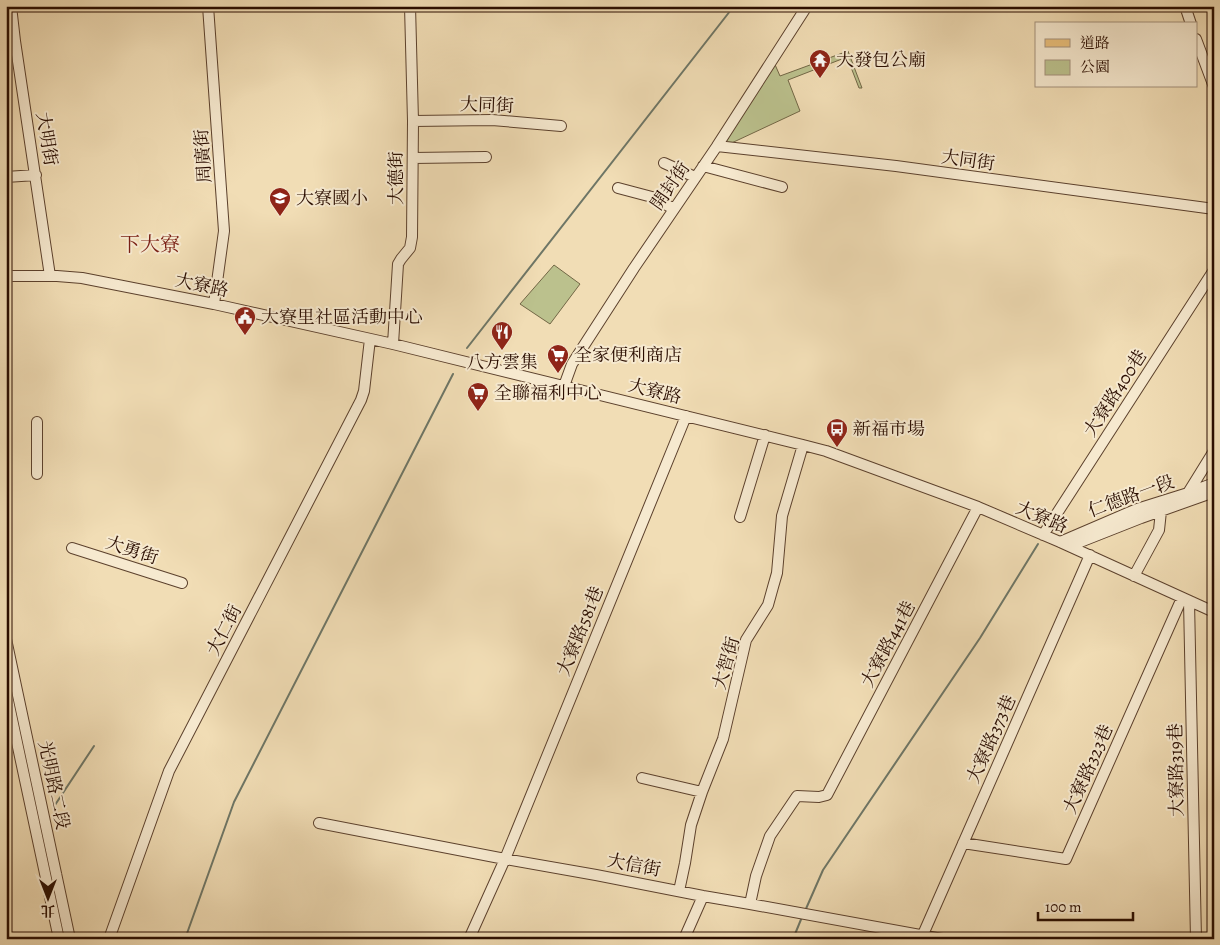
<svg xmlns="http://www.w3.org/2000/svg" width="1220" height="945" font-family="Alegreya,'Noto Serif TC',serif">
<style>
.green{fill:#bbc18d;stroke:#726746}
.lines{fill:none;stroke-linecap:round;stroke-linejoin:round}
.stream{stroke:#6e7666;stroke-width:2}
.minor-casing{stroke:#5c412d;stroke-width:12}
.major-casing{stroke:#2a0d00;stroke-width:15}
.minor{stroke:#f6e9cf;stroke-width:10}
.major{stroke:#e8be7a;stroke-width:12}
.labels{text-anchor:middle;stroke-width:4;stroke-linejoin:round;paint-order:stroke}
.poi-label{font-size:18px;fill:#2a0d00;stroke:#f6e9cf;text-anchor:start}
.street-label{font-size:18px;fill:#2a0d00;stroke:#f6e9cf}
.quarter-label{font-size:20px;fill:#7a1f14;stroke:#f6e9cf}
</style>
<rect width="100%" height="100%" fill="#f1ddb5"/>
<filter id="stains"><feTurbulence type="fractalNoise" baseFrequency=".004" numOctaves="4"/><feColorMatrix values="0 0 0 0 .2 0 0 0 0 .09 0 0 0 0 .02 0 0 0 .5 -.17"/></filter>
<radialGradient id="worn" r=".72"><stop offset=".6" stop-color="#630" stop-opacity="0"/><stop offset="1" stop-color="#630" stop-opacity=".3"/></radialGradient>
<path class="green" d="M848,51L862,88H859L847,57L788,80L800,111L723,147L773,60L780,76Z
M554,265L580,284L550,324L520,304Z"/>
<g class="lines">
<path class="stream" d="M467,348L734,6
M53,808L94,746
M6,880L10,875
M805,911L823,870L980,638L1038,544
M185,939L234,802L453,374
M793,939L802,917"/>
<g class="minor-casing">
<path id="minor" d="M11,6L15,41L50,276
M208,6L224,231L214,304
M1185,6L1191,24
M1196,39L1214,87
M413,121L492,120L561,126
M717,146L896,166L1214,209
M413,158L486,157
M664,163L695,177
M703,166L782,187
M6,177L36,175
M618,188L652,197L674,209
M6,276H57L82,278L214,304L393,344L803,445L826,451L978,507L1060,542L1214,612
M393,344L398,264L401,259L410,248L412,237L413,121L410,6
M564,386L572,364L634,268L717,146L807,6
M37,422V474
M1188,493L1214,451
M740,517L765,435
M1043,535L1214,270
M1060,542L1137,509L1188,493L1214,483
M1070,546L1141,518L1214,492
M72,548L182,583
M1134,576L1159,530L1161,511
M1189,601L1196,939
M6,639L70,939
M6,691L59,939
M642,778L702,792
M319,823L505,859L596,875L703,896L750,904L942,939
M963,843L1066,859L1182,598
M679,891L685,863L691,825L702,792L723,739L746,640L768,605L773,587L777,573L782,516L803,445
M750,904L756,876L770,836L797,796L819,797L827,795L978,507
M109,939L169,771L361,400L364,391L370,339
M469,939L505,859L686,416
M684,939L703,896
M921,939L1090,555"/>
</g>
<g class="major-casing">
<path id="major" d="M6,8L8,6"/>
</g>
<use href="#minor" class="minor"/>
<use href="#major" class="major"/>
</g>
<defs>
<g id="temple-pin" transform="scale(1.125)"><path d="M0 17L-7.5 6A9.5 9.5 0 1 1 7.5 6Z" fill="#8f2418" stroke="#f6e9cf"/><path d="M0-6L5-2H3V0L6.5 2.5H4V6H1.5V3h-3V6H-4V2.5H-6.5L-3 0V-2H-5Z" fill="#fff"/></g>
<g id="school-pin" transform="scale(1.125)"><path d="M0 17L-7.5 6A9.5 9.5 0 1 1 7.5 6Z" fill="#8f2418" stroke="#f6e9cf"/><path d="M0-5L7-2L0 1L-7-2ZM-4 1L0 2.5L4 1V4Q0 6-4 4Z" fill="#fff"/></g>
<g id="civic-pin" transform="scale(1.125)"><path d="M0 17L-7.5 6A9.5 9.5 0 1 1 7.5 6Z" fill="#8f2418" stroke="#f6e9cf"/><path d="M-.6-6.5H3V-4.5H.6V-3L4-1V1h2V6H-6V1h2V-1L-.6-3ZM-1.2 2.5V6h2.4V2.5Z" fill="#fff"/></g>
<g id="restaurant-pin" transform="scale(1.125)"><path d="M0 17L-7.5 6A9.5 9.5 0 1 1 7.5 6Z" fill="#8f2418" stroke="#f6e9cf"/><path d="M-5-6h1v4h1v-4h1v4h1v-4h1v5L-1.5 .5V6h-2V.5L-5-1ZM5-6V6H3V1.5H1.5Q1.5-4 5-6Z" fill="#fff"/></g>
<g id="supermarket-pin" transform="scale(1.125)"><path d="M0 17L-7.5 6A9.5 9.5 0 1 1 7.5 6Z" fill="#8f2418" stroke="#f6e9cf"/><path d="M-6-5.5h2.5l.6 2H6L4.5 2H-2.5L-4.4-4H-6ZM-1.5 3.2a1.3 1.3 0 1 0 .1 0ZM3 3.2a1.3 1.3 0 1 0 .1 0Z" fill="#fff"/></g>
<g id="bus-pin" transform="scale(1.125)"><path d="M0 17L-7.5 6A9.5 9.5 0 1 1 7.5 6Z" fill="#8f2418" stroke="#f6e9cf"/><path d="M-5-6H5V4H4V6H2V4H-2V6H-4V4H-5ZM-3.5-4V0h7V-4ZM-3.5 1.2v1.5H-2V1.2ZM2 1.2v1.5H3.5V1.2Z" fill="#fff"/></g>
</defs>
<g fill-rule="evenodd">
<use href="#temple-pin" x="820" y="60"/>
<use href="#school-pin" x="280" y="198"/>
<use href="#civic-pin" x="245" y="317"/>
<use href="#restaurant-pin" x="502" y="332"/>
<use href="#supermarket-pin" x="558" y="355"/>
<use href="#supermarket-pin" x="478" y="393"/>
<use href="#bus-pin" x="837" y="429"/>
</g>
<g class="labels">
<g class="poi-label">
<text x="836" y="66">大發包公廟</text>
<text x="296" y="204">大寮國小</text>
<text x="261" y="323">大寮里社區活動中心</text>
<text x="574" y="361">全家便利商店</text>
<text x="502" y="368" text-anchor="middle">八方雲集</text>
<text x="494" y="399">全聯福利中心</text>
<text x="853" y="435">新福市場</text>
</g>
<g class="street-label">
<text transform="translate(487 105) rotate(2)" y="6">大同街</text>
<text transform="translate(47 139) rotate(81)" y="6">大明街</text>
<text transform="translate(203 156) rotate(-94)" y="6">周廣街</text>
<text transform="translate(968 160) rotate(8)" y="6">大同街</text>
<text transform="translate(396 178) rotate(-90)" y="6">大德街</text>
<text transform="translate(670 186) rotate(-55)" y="6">開封街</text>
<text transform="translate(202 285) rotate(12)" y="6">大寮路</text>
<text transform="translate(655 391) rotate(14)" y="6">大寮路</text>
<text transform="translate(1115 393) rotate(-57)" y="6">大寮路400巷</text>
<text transform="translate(1131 496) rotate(-20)" y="6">仁德路一段</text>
<text transform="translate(1042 517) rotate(23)" y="6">大寮路</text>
<text transform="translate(132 550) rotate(18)" y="6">大勇街</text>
<text transform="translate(224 630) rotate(-63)" y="6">大仁街</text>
<text transform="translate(580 631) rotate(-68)" y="6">大寮路581巷</text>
<text transform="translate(888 644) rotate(-62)" y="6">大寮路441巷</text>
<text transform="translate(726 663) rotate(-74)" y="6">大智街</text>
<text transform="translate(991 739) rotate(-66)" y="6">大寮路373巷</text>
<text transform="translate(1088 769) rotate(-66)" y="6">大寮路323巷</text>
<text transform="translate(1176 770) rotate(-91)" y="6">大寮路319巷</text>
<text transform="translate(54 785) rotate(78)" y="6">光明路二段</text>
<text transform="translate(634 865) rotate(11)" y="6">大信街</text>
</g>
<g class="quarter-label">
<text x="150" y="251">下大寮</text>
</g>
</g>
<rect width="1220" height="945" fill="none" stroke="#f1ddb5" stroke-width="25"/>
<rect x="8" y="8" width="1205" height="930" fill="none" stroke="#2a0d00" stroke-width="2.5"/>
<rect x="12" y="12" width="1195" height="920" fill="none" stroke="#2a0d00"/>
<rect x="1035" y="22" width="162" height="65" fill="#f6e9cf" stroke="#a4917c"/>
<rect x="1045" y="39" width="25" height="8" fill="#e8be7a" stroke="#a4917c"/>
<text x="1080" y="48" font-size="15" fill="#2a0d00">道路</text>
<rect x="1045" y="60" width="25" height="15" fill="#bbc18d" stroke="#a4917c"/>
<text x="1080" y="72" font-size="15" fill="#2a0d00">公園</text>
<g transform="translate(48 898) rotate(180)" stroke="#f6e9cf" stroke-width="4" paint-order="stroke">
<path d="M0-4L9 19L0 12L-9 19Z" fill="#2a0d00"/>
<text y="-8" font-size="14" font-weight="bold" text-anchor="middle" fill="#2a0d00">北</text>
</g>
<path d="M1038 912v8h95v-8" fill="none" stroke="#2a0d00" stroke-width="2.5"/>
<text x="1045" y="912" font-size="15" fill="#2a0d00" stroke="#f6e9cf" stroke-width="4" paint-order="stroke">100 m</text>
<rect width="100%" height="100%" filter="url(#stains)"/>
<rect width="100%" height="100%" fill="url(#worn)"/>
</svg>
